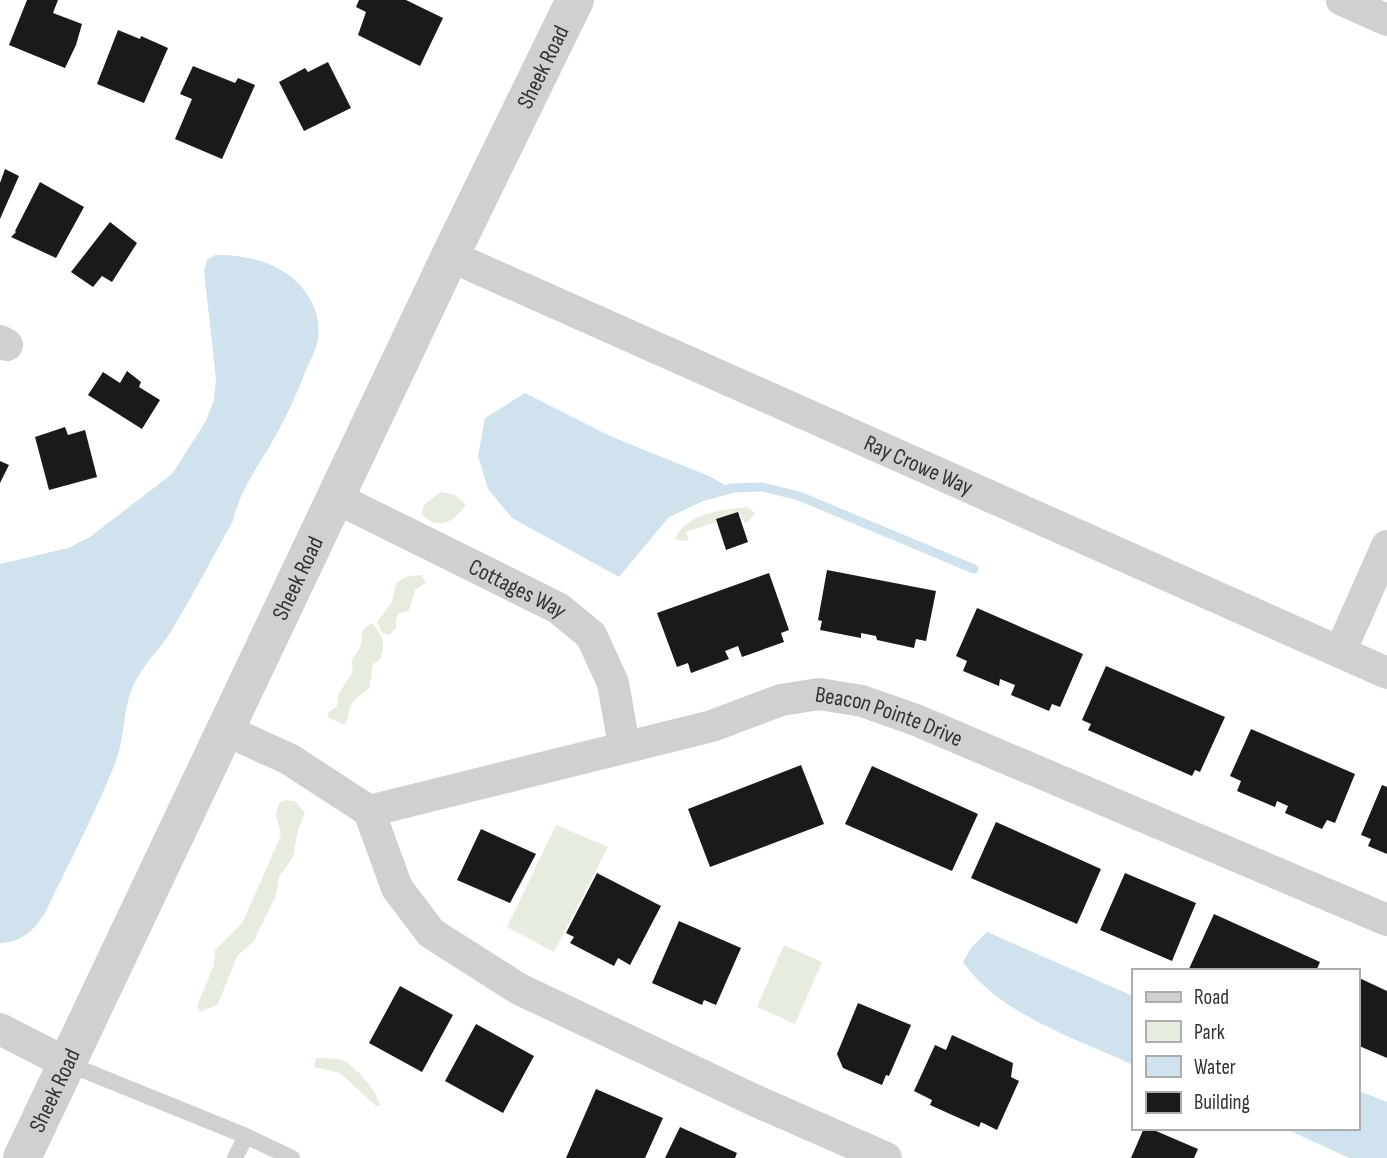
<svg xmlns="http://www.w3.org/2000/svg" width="1387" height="1158" font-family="'Sofia Sans Condensed',sans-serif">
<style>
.green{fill:#e6ecdf}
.water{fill:#cfe2ee}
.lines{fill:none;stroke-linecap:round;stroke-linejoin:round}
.stream{stroke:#cfe2ee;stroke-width:9}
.building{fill:#1a1a1a}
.service{stroke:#d0d0d0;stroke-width:16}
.minor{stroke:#d0d0d0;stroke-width:32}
.tertiary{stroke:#d0d0d0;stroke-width:38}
.labels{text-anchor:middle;stroke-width:7;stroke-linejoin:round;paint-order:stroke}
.street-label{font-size:23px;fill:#333;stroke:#fff}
</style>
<rect width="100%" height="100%" fill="#fff"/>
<path class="green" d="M440,492L453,494L466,504C454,522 439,532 422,514L424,505Z
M747,507L755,513L748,522H744L741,514L686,532L689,541L675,540C685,513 722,510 747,507Z
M421,575L426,582L415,590L409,611L399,613L396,619V628L389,635L382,633L377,622L392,602L396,583L408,576Z
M372,623C383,635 386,646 380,660L373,664L369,689C362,693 353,700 350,707C347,715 350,719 344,725L328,717L329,712L337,706L338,695L353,671C349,659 354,658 359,649C363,643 361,636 363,630Z
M285,800L295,801L305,813L298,830L293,857L279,877L276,895L254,941L237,956L218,1004L200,1012L197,1006L214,965L215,950L243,922L281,835L276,814L279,803Z
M556,825L608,847L554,952L507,927Z
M784,945L822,962L795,1024L757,1007Z
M316,1058C324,1058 332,1058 339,1059C354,1063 377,1091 380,1105L376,1106L340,1073L314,1067Z"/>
<path class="water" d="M215,255C243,254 279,262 299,284C312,298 321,317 318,337C317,349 310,361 305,372C297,394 287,415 276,435C260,464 240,489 233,521C212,558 192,597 170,633C158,651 142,666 133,686C123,708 125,734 117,758C97,811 69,862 45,913C33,931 22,942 0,943V564L68,548L90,537L172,474L206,421L214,400L216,379L204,271L207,260Z
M525,393L610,436L709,476L737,492L703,501L669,517L619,577L512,518L488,489L478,456L485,418Z
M987,932L1133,996V1065C1076,1038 1000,1015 963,962L971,948Z
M1357,1090L1387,1102V1158H1349L1284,1128H1357Z"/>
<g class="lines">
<path class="stream" d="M730,488L763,487L799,496L974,569"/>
</g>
<path class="building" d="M27,0H58L53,13L82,24L76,45L65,68L9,45Z
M359,0H406L443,18L420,66L358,35L366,12L356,7Z
M118,30L140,39L141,36L168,48L144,103L97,84Z
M328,62L351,108L304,131L279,82L305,68L308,72Z
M193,66L235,83L238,78L255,85L222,159L175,139L192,99L180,94Z
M5,169L19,176L0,219V183Z
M40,182L84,207L56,258L11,237L16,232L15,231Z
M110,222L137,243L112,282L102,276L93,287L71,272Z
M127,371L141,382L139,387L160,400L142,429L88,395L103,372L120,383Z
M65,427L68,435L85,430L97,477L49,490L35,437Z
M0,461L9,465L0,483Z
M738,512L748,542L726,550L716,519Z
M827,570L936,591L926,641L916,639L914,648L877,640L876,636L861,633V638L820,630L822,621L818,620Z
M769,573L789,630L781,633L784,642L742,657L738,646L725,651L729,659L691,673L688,663L677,667L657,613Z
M977,608L1083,654L1060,707L1052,704L1049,711L1011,695L1015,685L1000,679L999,686L963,671L967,661L956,656Z
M1106,666L1225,717L1200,772L1195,770L1192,776L1088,730L1091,724L1082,720Z
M1251,729L1355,774L1335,823L1327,820L1322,829L1285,813L1288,806L1277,801L1275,807L1237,791L1241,781L1230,776Z
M801,765L824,824L710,867L688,809Z
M872,766L978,814L952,871L845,824Z
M1382,785L1387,787V854L1368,846L1371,839L1361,835Z
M996,822L1101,869L1077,924L971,878Z
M481,829L536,854L510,903L457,880Z
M597,873L661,906L630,965L618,958L614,966L570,943L574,937L566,933Z
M1125,873L1196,903L1172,961L1100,930Z
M1214,914L1320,962L1316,971H1188Z
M679,921L741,948L716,1005L704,1000L702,1005L652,983Z
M1357,977L1387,991V1058L1357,1045Z
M400,986L453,1015L422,1072L369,1043Z
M858,1003L911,1025L889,1076L886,1075L882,1085L843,1068L837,1054Z
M476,1024L534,1056L503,1113L445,1081Z
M952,1035L1013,1063L1011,1077L1019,1081L997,1130L981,1122L979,1127L930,1105L932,1100L914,1091L935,1045L946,1050Z
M596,1089L663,1118L645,1158H566Z
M680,1127L737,1153L735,1158H665Z
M1144,1128H1149L1198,1149L1194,1158H1131Z"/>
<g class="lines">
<path class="service" d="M66,1063L246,1136L292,1158
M235,1158L246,1136"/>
<g class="minor">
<path d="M1342,0L1387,20"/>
<path id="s1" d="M450,256L1387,673"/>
<path d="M0,341L7,345"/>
<path id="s2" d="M336,498L558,608L591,635L613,683L624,746"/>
<path d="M1340,652L1387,546"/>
<path d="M225,730L289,759L369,811L397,888L431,933L519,989L756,1101L886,1158"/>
<path id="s3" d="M369,811L712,726L781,700L819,694L862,701L916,720L1387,920"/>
<path d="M0,1029L66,1063"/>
</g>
<path class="tertiary" id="s4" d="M22,1158L450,256L575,0"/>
</g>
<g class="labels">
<g class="street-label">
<text dy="8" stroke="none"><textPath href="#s4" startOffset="1209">Sheek Road</textPath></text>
<text dy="8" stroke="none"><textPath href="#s1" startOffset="513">Ray Crowe Way</textPath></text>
<text dy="8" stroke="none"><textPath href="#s4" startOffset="642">Sheek Road</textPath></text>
<text dy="8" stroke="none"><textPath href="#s2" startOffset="203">Cottages Way</textPath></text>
<text dy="8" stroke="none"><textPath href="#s3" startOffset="539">Beacon Pointe Drive</textPath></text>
<text dy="8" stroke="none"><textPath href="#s4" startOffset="75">Sheek Road</textPath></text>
</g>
</g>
<rect x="1132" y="969" width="228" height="161" fill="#ffffff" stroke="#adadad" stroke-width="2"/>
<rect x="1146" y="992" width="35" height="10" fill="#d0d0d0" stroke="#adadad" stroke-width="2"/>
<text x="1194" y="1004" font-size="21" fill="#333333">Road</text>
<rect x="1146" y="1021" width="35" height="21" fill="#e6ecdf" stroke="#adadad" stroke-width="2"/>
<text x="1194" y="1039" font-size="21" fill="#333333">Park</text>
<rect x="1146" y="1056" width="35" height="21" fill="#cfe2ee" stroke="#adadad" stroke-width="2"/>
<text x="1194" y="1074" font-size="21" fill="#333333">Water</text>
<rect x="1146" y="1092" width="35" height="21" fill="#1a1a1a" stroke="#adadad" stroke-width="2"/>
<text x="1194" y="1109" font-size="21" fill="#333333">Building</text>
</svg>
